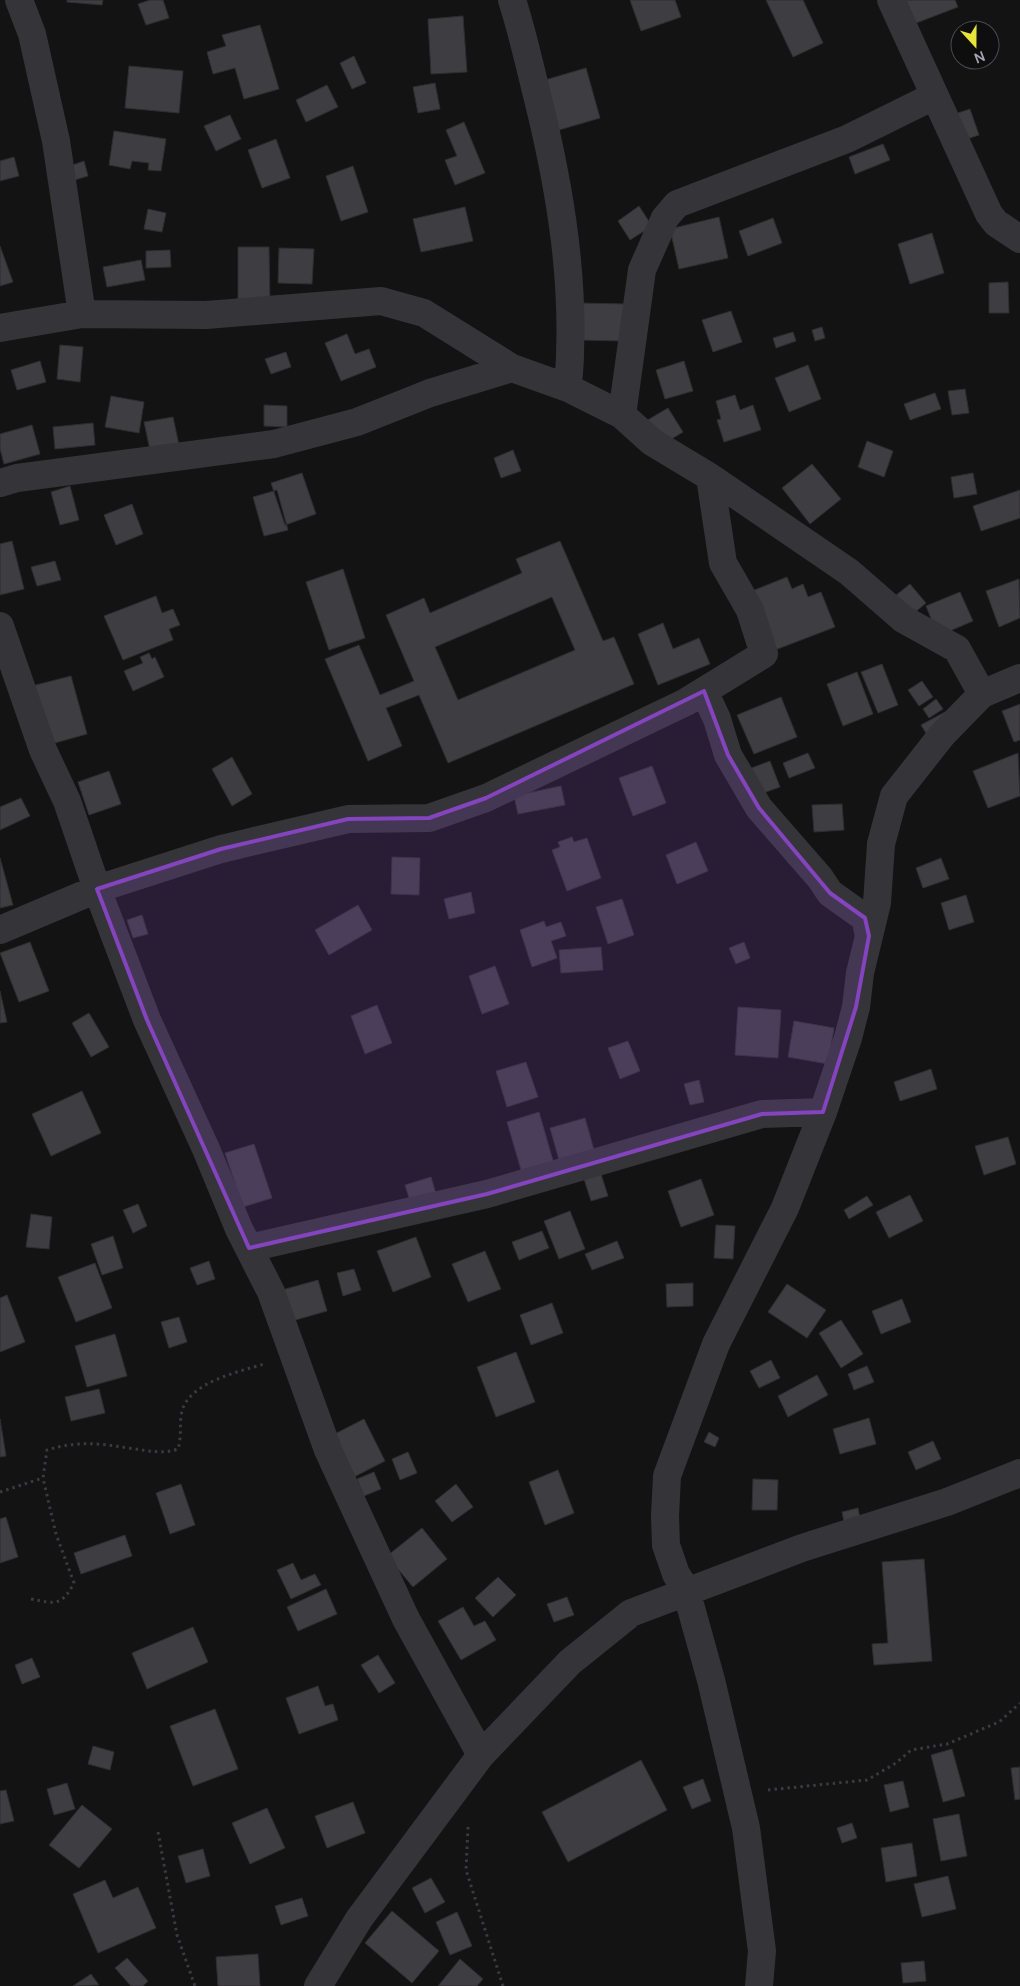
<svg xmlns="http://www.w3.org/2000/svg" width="1020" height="1986" font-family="Manrope,sans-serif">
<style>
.building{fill:#3e3d41;stroke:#2e2d30;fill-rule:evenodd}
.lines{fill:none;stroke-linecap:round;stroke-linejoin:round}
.path{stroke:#3a3a40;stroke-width:3;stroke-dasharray:2.5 4;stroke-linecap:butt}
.minor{stroke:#353439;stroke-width:28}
.marked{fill:#8344bd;fill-opacity:0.2;stroke:#8344bd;stroke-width:4;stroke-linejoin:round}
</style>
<rect width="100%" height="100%" fill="#131314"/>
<path class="building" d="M67,0H103L102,5L67,2Z
M150,0H163L169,18L146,25L138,4Z
M630,0H675L681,17L641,31Z
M766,0H803L823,43L793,57Z
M902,0H955L958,7L911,25Z
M463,16L467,72L431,74L428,19Z
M260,25L279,89L244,99L235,68L213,74L207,52L226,46L222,35Z
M354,56L366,83L352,89L340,63Z
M129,66L183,71L179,113L125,108Z
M586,68L600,118L559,130L545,80Z
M435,83L440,109L418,113L413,87Z
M327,85L338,107L306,122L296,100Z
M970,109L979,135L958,142L949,116Z
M230,115L241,139L216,151L204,126Z
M464,122L485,173L455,185L445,160L457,156L446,130Z
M114,131L166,139L161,171L148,170L149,163L132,161L130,169L109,165Z
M276,139L290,178L262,188L248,150Z
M883,144L890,160L855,174L849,157Z
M14,157L19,176L0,181V161Z
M84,161L88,176L71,181L67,167Z
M353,166L368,212L341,221L326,176Z
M639,206L652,226L630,240L618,221Z
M465,207L473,241L421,252L413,219Z
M148,209L166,213L162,232L144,229Z
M719,217L728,258L679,269L670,229Z
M773,218L782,243L748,256L739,231Z
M932,233L944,273L910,284L898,244Z
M0,246L13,282L0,286Z
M238,247H269L270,301L238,302Z
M279,248L314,249L312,284L278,283Z
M170,250L171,267L146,268V251Z
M141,260L145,280L107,287L103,267Z
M1008,282L1009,313H989V283Z
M580,303L624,304L623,341L579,340Z
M731,311L742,342L713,352L702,320Z
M822,327L825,338L815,341L812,330Z
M793,332L796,341L776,348L773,338Z
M347,334L355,354L369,349L376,367L341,381L325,343Z
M60,345L83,347L80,382L57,379Z
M286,352L291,367L271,374L265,359Z
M40,361L46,382L17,390L11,370Z
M684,361L693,391L665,399L656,370Z
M808,365L821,399L789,412L775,378Z
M965,389L969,413L952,415L948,391Z
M935,393L941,409L910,420L904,404Z
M735,395L740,410L753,405L761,430L724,442L717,420L721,419L716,401Z
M111,396L144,402L139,433L105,427Z
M264,405L287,406V427L264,426Z
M668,408L683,432L660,446L646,421Z
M173,417L179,445L150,450L144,422Z
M93,423L95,445L55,449L53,427Z
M32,425L40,454L4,464L0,449V434Z
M867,441L893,451L884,477L858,467Z
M513,450L521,471L501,478L494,458Z
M812,464L841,499L810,524L782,488Z
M302,473L316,514L285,525L271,483Z
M973,473L977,494L954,498L951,477Z
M70,486L79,520L60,525L51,492Z
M277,490L288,530L264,536L253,497Z
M1020,490V518L981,531L973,506Z
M132,504L143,534L116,545L104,515Z
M12,541L24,589L0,595V544Z
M560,541L603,641L614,637L634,684L448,763L419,695L386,708L402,746L368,761L325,659L359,645L380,695L414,681L386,615L424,598L430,613L522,573L516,559ZM552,597L575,650L458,700L435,647Z
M55,561L61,580L37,586L31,567Z
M343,569L365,638L329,650L306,582Z
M787,577L792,589L803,584L808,597L821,592L835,627L775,650L752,591Z
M1019,579L1020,618L999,627L986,591Z
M910,584L926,603L906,620L890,600Z
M960,592L973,621L938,636L926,606Z
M156,596L162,613L173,609L180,625L169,629L173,640L123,660L104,616Z
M663,623L673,649L699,638L710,664L658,685L638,634Z
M149,653L152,659L155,657L164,677L133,691L124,671L143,663L140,657Z
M882,664L898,705L878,713L861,672Z
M857,672L873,714L843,726L827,684Z
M71,676L87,734L44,746L28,687Z
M922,681L933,697L919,706L908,690Z
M781,697L797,737L754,754L737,715Z
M936,699L943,709L929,718L923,709Z
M1020,704V740L1014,742L1002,711Z
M945,712L951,726L929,738L921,725Z
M808,753L815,768L789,778L783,763Z
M1018,753L1020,796L988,808L973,771Z
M232,757L252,794L232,806L212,769Z
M770,761L780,787L755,796L746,770Z
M652,766L666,803L633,816L619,778Z
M109,771L121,804L89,815L78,782Z
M561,786L565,805L518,814L514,796Z
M21,798L30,816L0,830V807Z
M842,804L844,830L814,832L812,805Z
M572,837L574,842L587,838L601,878L567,891L552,850L560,847L558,842Z
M696,842L708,871L677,884L666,855Z
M392,857L420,858L419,895L391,894Z
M0,858L13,905L0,908Z
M941,858L949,879L923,888L916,868Z
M471,892L475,913L449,919L444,899Z
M966,895L974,922L949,930L941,903Z
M622,899L634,935L608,944L596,907Z
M358,905L372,930L329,955L315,930Z
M142,915L148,934L133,938L127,920Z
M544,921L546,927L561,922L566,936L551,941L557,958L532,967L520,930Z
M30,942L49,991L19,1002L0,953Z
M744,942L750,958L736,964L729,948Z
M601,947L603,970L561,973L559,950Z
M495,966L509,1004L482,1014L469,976Z
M0,991L7,1022L0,1023Z
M377,1005L392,1043L365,1054L351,1016Z
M738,1007L781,1010L778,1058L735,1055Z
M89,1013L109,1047L91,1057L72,1023Z
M794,1021L834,1028L828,1064L788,1057Z
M628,1041L640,1071L620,1079L608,1048Z
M526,1062L538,1097L507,1107L496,1071Z
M931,1069L937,1089L900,1101L894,1082Z
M699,1080L704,1102L690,1105L684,1084Z
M82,1091L101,1133L51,1156L32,1114Z
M539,1112L556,1171L524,1180L507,1122Z
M585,1118L596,1157L561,1167L550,1128Z
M1008,1137L1016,1164L984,1175L975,1146Z
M254,1144L272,1198L243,1207L225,1153Z
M601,1174L608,1196L591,1201L584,1179Z
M431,1177L436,1194L410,1201L405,1185Z
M701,1179L714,1215L681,1227L668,1191Z
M910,1195L923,1221L889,1238L876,1212Z
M867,1196L873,1205L849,1219L844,1210Z
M138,1204L147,1226L133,1233L123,1210Z
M570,1211L585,1249L559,1259L544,1221Z
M31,1214L52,1217L49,1249L26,1247Z
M716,1225L735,1226L733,1259L714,1258Z
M542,1231L549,1248L519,1260L512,1242Z
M113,1236L123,1268L102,1275L91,1244Z
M416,1237L431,1277L393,1292L377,1251Z
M617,1241L624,1258L592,1270L585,1254Z
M485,1251L501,1289L468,1302L452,1264Z
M209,1261L215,1279L197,1285L190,1268Z
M95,1263L112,1308L76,1322L58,1277Z
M354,1269L361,1290L343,1296L337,1273Z
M318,1280L327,1311L292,1321L282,1290Z
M693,1283V1306L667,1307L666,1284Z
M787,1284L826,1310L807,1338L768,1312Z
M7,1295L25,1342L0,1352V1298Z
M902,1299L911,1322L881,1334L872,1311Z
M552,1303L563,1333L531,1345L520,1315Z
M179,1317L187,1342L169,1348L161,1322Z
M841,1320L863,1354L841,1368L819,1333Z
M115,1334L127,1376L87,1387L75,1346Z
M516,1352L535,1402L496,1417L477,1367Z
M771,1360L780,1378L759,1388L750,1371Z
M867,1366L874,1382L854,1390L848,1374Z
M817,1375L828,1395L788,1417L778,1396Z
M99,1389L105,1413L71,1421L65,1397Z
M869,1418L876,1444L840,1454L833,1429Z
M0,1419L6,1456L0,1457Z
M364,1419L385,1461L348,1480L327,1438Z
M709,1432L719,1438L715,1447L704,1442Z
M933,1441L941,1459L916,1470L908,1452Z
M408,1452L417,1473L400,1480L392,1459Z
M558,1470L574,1513L545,1525L529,1482Z
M374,1472L381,1489L364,1496L357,1479Z
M753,1479L778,1480L777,1510H752Z
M181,1484L195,1525L170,1534L156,1493Z
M456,1484L473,1507L452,1522L435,1501Z
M858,1508L861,1523L845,1527L842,1512Z
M6,1517L18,1557L0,1563V1519Z
M422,1528L447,1559L413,1587L387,1556Z
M125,1535L132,1556L81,1574L74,1553Z
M924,1559L932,1661L874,1665L872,1644L888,1643L882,1562Z
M293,1563L301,1580L315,1574L321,1585L291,1599L277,1570Z
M498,1577L516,1595L493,1617L475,1598Z
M326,1589L337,1614L298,1631L287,1607Z
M567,1597L574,1615L554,1622L547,1604Z
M463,1607L474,1626L485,1621L496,1640L461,1660L438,1621Z
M193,1627L208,1662L147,1689L132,1653Z
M378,1655L395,1683L379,1693L361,1665Z
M32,1658L40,1677L22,1684L15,1665Z
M318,1686L325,1706L333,1704L338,1720L299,1734L286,1698Z
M215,1709L238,1769L193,1786L170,1726Z
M93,1746L114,1752L110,1770L88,1764Z
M952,1749L965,1796L943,1802L931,1755Z
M641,1760L667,1810L568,1862L542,1812Z
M1020,1767V1799L1015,1800L1011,1768Z
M703,1779L711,1801L692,1809L683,1787Z
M903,1781L909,1807L890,1812L884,1785Z
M67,1783L75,1809L54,1815L47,1789Z
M6,1790L14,1821L0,1824V1791Z
M353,1802L365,1833L327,1848L315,1816Z
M82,1805L112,1829L79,1868L49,1845Z
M267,1808L285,1848L250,1864L232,1823Z
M959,1814L967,1856L941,1861L933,1819Z
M852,1823L857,1838L842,1843L837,1828Z
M912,1843L917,1876L886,1882L881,1848Z
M203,1849L210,1876L186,1883L178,1856Z
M948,1876L956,1909L922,1917L914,1884Z
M431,1878L445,1902L425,1913L412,1888Z
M105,1880L113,1898L138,1887L156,1928L98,1953L73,1894Z
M302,1898L308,1916L281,1925L275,1906Z
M392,1911L439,1951L412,1983L365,1943Z
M457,1912L472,1946L450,1955L436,1922Z
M258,1954L260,1986H218L216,1957Z
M127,1958L148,1981L143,1986H131L115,1968Z
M460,1959L483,1979L477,1986H438Z
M924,1961L926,1981L903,1983L901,1963Z
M91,1974L99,1985L73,1986Z"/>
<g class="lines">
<path class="path" d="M0,1492L43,1478
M31,1599C55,1604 62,1606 74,1583L56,1534L43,1478L47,1450C77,1441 97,1443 128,1448C146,1450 161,1455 178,1449C182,1437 179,1423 182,1411C190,1382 238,1372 264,1364
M768,1790L867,1780L896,1763L911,1750L947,1744L999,1722L1020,1703
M468,1827L466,1870L503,1986
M158,1832L177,1935L195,1986"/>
<path class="minor" d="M19,0L32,34L56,141L82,314
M512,0C522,31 529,63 537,95C561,191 577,289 568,388
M891,0L989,214L996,223L1020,239
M0,328L82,314L206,315L381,301L424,313L512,368L568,388L622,415L652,442L710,477L849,572L903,619L957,649L982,694
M622,415L642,270L665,218L677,204L847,139L934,96
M0,483L17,478L274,444L357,422L430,393L512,368
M0,626L43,750L67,801L97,889L147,1020L206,1149L239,1229L271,1292L328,1450L406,1619L481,1755
M704,691L717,719L728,755L759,808L820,878L830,893L865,918L869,936
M0,930L97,889L221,849L348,819L429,818L486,798L686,702L764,654L750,610L723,563L710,477
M249,1248L487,1194L762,1114L823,1112
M318,1986L359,1919L481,1755L570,1662L631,1613L802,1548L947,1502L1020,1473
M759,1986L762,1951L746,1828L711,1680L686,1590L676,1574L666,1545L665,1516L667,1476L716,1344L785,1208L823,1112L848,1038L856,1007L860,973L877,903L881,844L894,796L942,735L982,694L1020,678"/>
</g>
<path class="marked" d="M704,691L728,755L759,808L830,893L865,918L869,936L856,1007L823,1112L762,1114L487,1194L249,1248L147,1020L97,889L221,849L348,819L429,818L486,798Z"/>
<g transform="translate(975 45) rotate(159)"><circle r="24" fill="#0e0e0f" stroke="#4a4a51"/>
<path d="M0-4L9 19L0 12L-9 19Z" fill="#e6e33a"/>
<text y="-8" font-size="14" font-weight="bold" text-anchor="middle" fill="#a5a5b4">N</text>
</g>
</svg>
